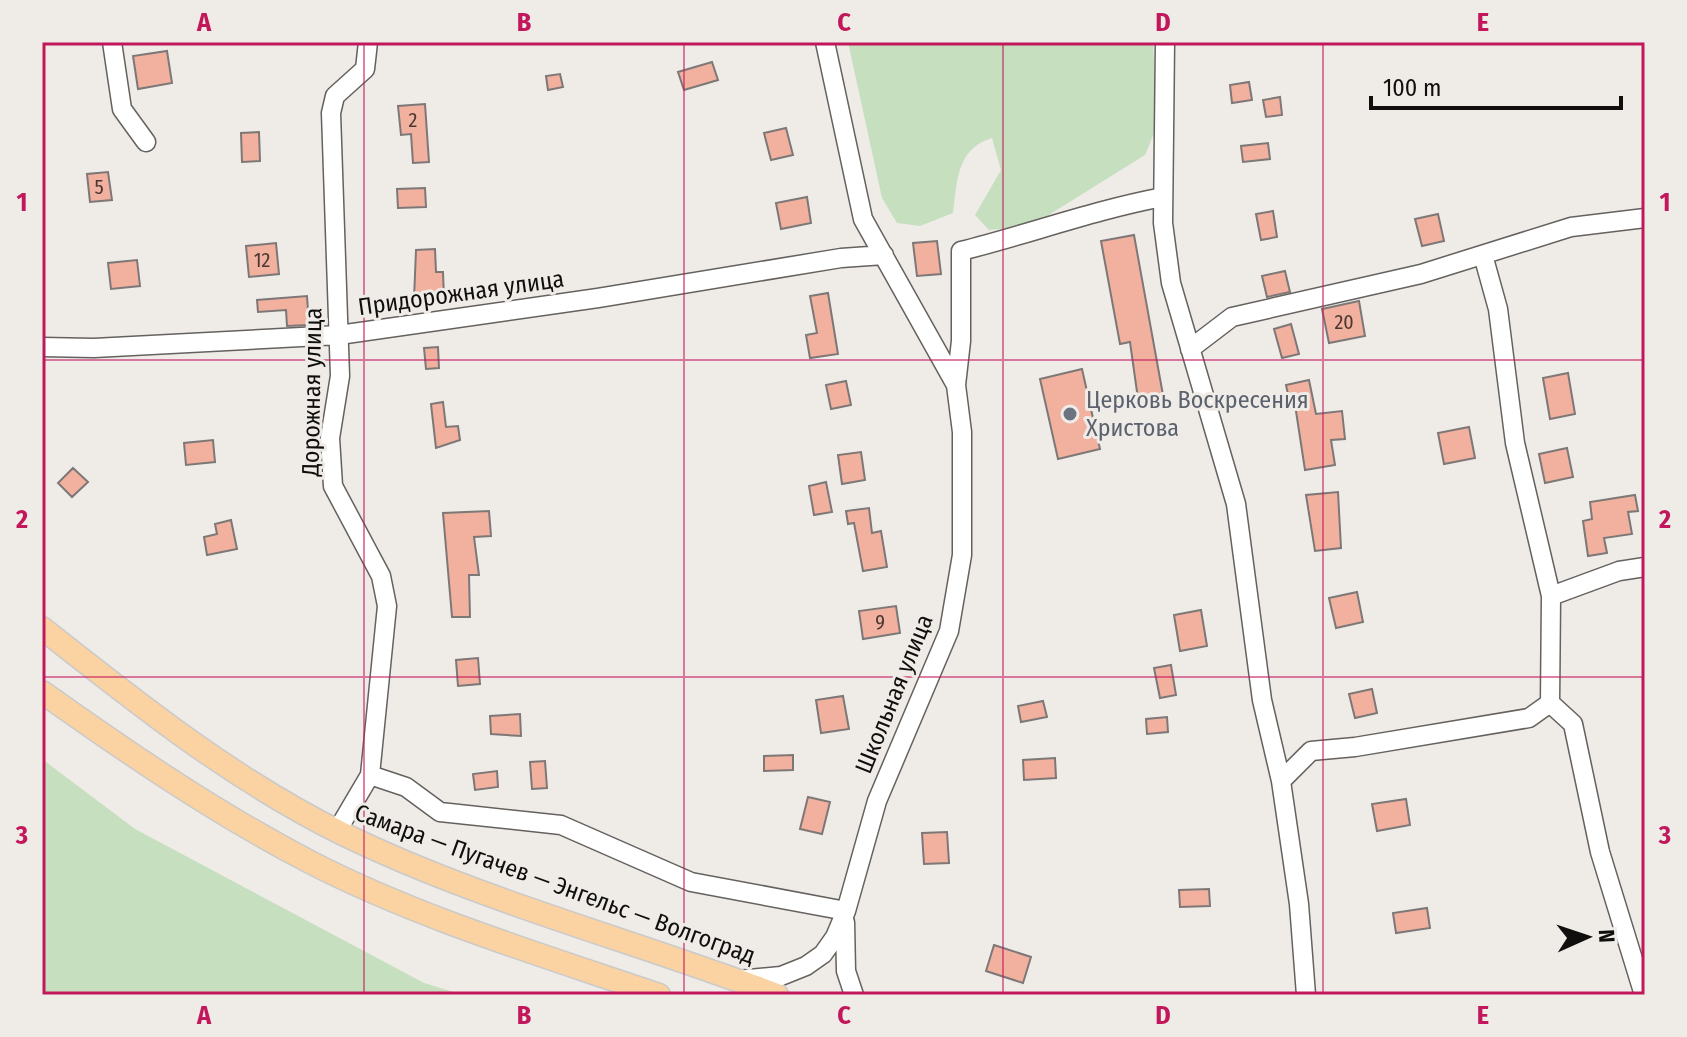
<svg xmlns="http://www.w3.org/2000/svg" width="1687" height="1037" font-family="'Fira Sans Condensed',sans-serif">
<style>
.green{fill:#c5dfbf}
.building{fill:#f2b09f;stroke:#7d7877;stroke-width:2}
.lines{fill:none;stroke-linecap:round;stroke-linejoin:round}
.minor-casing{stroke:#64615e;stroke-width:21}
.major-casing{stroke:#cacaca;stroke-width:25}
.minor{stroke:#fff;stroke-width:18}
.major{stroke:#fbd2a1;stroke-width:22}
.grid{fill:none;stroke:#c2185b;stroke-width:2;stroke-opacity:0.55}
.worship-dot{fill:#6b7280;stroke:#efece8;stroke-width:3}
.labels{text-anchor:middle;stroke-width:6;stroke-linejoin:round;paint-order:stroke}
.number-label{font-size:20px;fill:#483732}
.street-label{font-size:24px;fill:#100f0d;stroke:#efece8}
.worship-label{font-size:24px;fill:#5b616d;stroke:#efece8;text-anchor:start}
.neatline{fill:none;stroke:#c2185b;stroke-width:3}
.grid-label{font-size:26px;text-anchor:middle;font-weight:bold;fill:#c2185b}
</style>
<rect width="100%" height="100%" fill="#efece8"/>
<path class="green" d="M848,42H1153L1157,126L1145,155L1047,216L1010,228L989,230L975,215L1001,170L992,138C957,148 957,181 953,213L920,226L897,223L882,198Z
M42,759L135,829L424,983L463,995H42Z"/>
<path class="building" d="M167,51L172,83L138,89L133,56Z
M712,62L718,80L684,90L678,72Z
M560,74L563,87L548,90L546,76Z
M1249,82L1252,100L1232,103L1230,85Z
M1280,97L1282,115L1266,117L1263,100Z
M425,104L429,162L413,163L411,134L401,135L398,106Z
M786,128L793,155L771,160L764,133Z
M259,132L260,161L242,162L241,133Z
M1268,143L1270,159L1243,162L1241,146Z
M108,172L112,200L90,202L87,174Z
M425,188L426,207L398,208L397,189Z
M807,197L811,223L781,229L776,203Z
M1273,211L1277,237L1261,240L1256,214Z
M1438,214L1444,241L1422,246L1415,219Z
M1134,235L1163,395L1138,399L1130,342L1120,344L1101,241Z
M937,241L941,274L917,276L913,243Z
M276,243L279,274L249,277L246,246Z
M435,249L436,272H443L444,298L414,299L416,250Z
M137,260L140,286L111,289L108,263Z
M1285,271L1290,292L1267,297L1262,276Z
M828,293L838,354L810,358L806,335L817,333L810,296Z
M307,296L309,325L287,326L286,310L258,312L257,300Z
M1359,301L1365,336L1329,343L1322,309Z
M1291,324L1299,354L1282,358L1274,329Z
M438,347L439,368L426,369L424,348Z
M1082,369L1100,449L1058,459L1040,379Z
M1568,373L1575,414L1550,419L1543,378Z
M1309,380L1316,414L1342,411L1345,439L1331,440L1335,465L1305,470L1294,398L1289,399L1286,385Z
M846,381L851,405L831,409L826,385Z
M443,402L446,427L458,426L460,440L436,448L431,404Z
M1469,427L1475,458L1444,464L1438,433Z
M213,440L215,462L186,465L184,443Z
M1567,448L1573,477L1545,483L1539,454Z
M861,452L865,480L842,484L838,455Z
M73,468L88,482L72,497L58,483Z
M826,482L832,512L814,515L809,486Z
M1338,492L1341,548L1315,551L1306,495Z
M1635,495L1638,511L1628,512L1632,534L1604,538L1607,553L1588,556L1583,521L1592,519L1590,502Z
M869,508L872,533L881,531L887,567L863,571L854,523L848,524L846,511Z
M489,511L491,536L474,537L479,575H469L470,617H452L443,513Z
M231,520L237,549L207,555L204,537L217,534L215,524Z
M1357,592L1363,622L1336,628L1329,598Z
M896,606L900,633L863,639L859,611Z
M1201,610L1207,646L1180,651L1174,615Z
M478,658L480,684L458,686L456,660Z
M1171,665L1176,695L1160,698L1154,668Z
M1372,689L1377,713L1355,718L1349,694Z
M843,696L849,729L821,733L816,700Z
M1043,701L1047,717L1021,722L1018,706Z
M520,714L521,736L491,734L490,716Z
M1167,717L1168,732L1147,734L1146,719Z
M793,755V770L764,771V756Z
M1055,758L1056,778L1024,780L1023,760Z
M545,761L547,788L532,789L530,762Z
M497,771L498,787L475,790L473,774Z
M808,797L830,802L822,834L800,829Z
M1406,799L1410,825L1377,831L1372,804Z
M947,832L949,863L924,864L922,833Z
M1209,889L1210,906L1180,907L1179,890Z
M1427,908L1430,928L1396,933L1393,913Z
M994,945L1031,957L1023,983L986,971Z"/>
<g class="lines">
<g class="minor-casing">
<path id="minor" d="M112,42L122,109L146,142
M1165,42L1163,223L1171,283L1236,504L1262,700L1281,781L1299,904L1306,995
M1483,255L1498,309L1515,443L1551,596L1550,703L1573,724L1600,852L1644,995
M42,347L94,348L339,335L598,298L841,258L884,255
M1190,349L1232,317L1421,274L1571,227L1645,218
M956,385L961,341V251C1029,234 1094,210 1163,197
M1551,596L1619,571L1645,567
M370,775L406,787L440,812L561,825L691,882L846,911
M1281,781L1311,751L1355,747L1529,718L1550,703
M337,831L370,775L387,606L381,576L333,486L330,438L340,376L331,113L335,96L365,69L368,42
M845,922L846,971L854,995
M738,980L781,976L806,966L823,954L835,937L846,911L877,801L949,631L962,555V432L956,385L863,219L825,42"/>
</g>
<g class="major-casing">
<path id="major" d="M42,628C137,703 232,779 341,833C480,901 633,940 777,995
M42,692C128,753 214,812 308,861C418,918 542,955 659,995"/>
</g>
<use href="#minor" class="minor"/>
<use href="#major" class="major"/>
</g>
<path class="grid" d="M364,42V995M684,42V995M1003,42V995M1323,42V995M42,360H1645M42,677H1645"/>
<circle class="worship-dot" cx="1070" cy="414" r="8"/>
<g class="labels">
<g class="number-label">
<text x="413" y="127">2</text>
<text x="99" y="194">5</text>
<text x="262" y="267">12</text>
<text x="1344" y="329">20</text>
<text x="880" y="629">9</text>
</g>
<g class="street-label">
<text transform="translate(461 293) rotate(-8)" y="8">Придорожная улица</text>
<text transform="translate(312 392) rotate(-89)" y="8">Дорожная улица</text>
<text transform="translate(894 694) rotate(-68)" y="8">Школьная улица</text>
<text transform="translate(555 884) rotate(20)" y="8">Самара — Пугачев — Энгельс — Волгоград</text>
</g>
<g class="worship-label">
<text x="1086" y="408">Церковь Воскресения<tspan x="1086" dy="28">Христова</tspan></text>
</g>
</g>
<rect width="1687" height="1037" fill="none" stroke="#efece8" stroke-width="88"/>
<g transform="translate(1587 937) rotate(87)" stroke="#efece8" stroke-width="6" paint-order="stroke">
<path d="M0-6L14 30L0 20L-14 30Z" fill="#100f0d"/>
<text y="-12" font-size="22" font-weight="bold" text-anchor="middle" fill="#100f0d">N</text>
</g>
<path d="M1371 96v12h250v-12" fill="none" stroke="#100f0d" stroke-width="4"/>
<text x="1383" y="96" font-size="24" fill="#100f0d" stroke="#efece8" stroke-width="6" paint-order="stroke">100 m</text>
<rect x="44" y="44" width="1599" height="949" class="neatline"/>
<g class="grid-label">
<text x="204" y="31">A</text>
<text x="524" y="31">B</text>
<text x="844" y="31">C</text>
<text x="1163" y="31">D</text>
<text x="1483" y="31">E</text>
<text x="22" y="211">1</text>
<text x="1665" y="211">1</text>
<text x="22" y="528">2</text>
<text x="1665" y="528">2</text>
<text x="22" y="844">3</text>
<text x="1665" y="844">3</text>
<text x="204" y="1024">A</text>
<text x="524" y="1024">B</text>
<text x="844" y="1024">C</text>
<text x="1163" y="1024">D</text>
<text x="1483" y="1024">E</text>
</g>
</svg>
